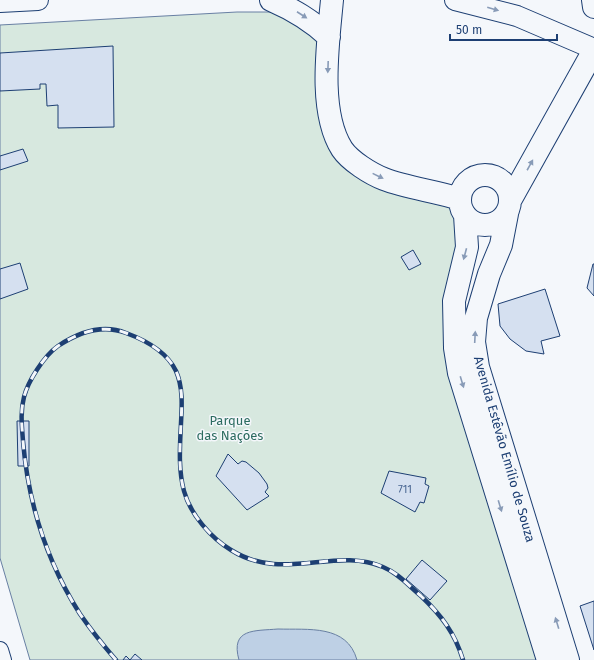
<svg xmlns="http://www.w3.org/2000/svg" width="594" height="660" font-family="'Fira Sans',sans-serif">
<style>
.green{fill:#d7e8df;stroke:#687fa3}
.water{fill:#bed0e5;stroke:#687fa3}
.building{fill:#d5e0f0;stroke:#1d3f73}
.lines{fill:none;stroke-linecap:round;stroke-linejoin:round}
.minor-casing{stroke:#1d3f73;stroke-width:18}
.major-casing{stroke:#1d3f73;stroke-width:22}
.highway-casing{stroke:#1d3f73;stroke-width:24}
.minor{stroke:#f4f7fb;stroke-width:16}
.major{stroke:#f4f7fb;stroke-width:20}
.highway{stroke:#f4f7fb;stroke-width:22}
.rail-casing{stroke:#1d3f73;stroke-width:4.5}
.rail{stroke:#f4f7fb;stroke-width:3;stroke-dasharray:9;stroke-linecap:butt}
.oneway{fill:#889bb7}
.labels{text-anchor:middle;stroke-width:3;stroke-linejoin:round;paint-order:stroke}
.number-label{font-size:11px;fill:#4b6792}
.park-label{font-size:13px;fill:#2c6c60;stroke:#f4f7fb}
.street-label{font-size:13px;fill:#1d3f73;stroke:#f4f7fb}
</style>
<rect width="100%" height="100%" fill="#f4f7fb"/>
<path class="green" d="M237,12H285L321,35L339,154L438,196L463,214L447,291L545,660H30L0,558V25Z"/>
<path class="water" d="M278,629C308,630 347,624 357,660H239C230,628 255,631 278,629Z"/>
<path class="building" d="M113,46L114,127L58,128V105L47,106L46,84H40V89L0,91V53Z
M23,149L28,161L0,170V156Z
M413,250L421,264L409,270L401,257Z
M20,263L28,289L0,299V269Z
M593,264H594V296L587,288Z
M545,289L560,336L541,341L544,354L526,351L510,339L500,326L498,304Z
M17,421H29V466H18Z
M228,454L238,464L242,461L246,462L259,473L267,484L268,488L265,492L269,496L247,510L216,476Z
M389,471L426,478L425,484L429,486L424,503L420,502L415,512L381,493Z
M422,560L447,581L430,600L406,579Z
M594,601V650L580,606Z
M135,654L142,660H123L126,656L130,660Z"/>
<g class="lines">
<g class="minor-casing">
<path id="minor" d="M0,650L3,660"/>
</g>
<g class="major-casing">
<path id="major" d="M455,0L517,16L594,49
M0,2L38,0"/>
</g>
<g class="highway-casing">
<path id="highway" d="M271,0C294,10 311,20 329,37
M332,0C328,44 318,111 342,149C350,161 371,174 384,179C407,188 436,191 460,199
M593,0L594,7
M460 200a25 25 0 1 1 50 0a25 25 0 1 1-50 0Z
M511,199L594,50
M507,214L501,245L489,274L476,318L474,342L478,367L568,660
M465,215L467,247L454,301L455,348L459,373L548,660"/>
</g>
<use href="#minor" class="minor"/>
<use href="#major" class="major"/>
<use href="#highway" class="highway"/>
<g class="rail-casing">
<path id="rail" d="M116,660C103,645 91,630 80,614C47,562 28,502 23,441C22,427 20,412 24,397C28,381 44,356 58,346C79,332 103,324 126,333C145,340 167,352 176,371C183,387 182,405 181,423C180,445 178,469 184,491C190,514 211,538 231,550C283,583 335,546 383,567C398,573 409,586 421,596C441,615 455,633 463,660"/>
</g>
<use href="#rail" class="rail"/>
</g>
<defs><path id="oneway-solid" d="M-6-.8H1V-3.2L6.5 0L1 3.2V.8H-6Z"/></defs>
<g class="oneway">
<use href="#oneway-solid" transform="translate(493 9) rotate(16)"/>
<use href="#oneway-solid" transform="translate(302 15) rotate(33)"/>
<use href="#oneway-solid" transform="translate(328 67) rotate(92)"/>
<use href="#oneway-solid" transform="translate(530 165) rotate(-61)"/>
<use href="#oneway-solid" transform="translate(378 176) rotate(26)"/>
<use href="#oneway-solid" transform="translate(465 254) rotate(105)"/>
<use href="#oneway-solid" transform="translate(475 337) rotate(-87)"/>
<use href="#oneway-solid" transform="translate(462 382) rotate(73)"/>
<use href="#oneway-solid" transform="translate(500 506) rotate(73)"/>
<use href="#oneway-solid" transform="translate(557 623) rotate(-107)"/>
</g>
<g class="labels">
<g class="number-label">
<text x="405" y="493">711</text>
</g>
<g class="park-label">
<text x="230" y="425">Parque<tspan x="230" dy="15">das Nações</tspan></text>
</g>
<g class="street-label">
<text transform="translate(505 449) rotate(74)" y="5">Avenida Estêvão Emílio de Souza</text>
</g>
</g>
<path d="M450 34v6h107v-6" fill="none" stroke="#1d3f73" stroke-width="2"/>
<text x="456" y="34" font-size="12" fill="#1d3f73" stroke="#f4f7fb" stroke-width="3" paint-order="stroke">50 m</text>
</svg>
